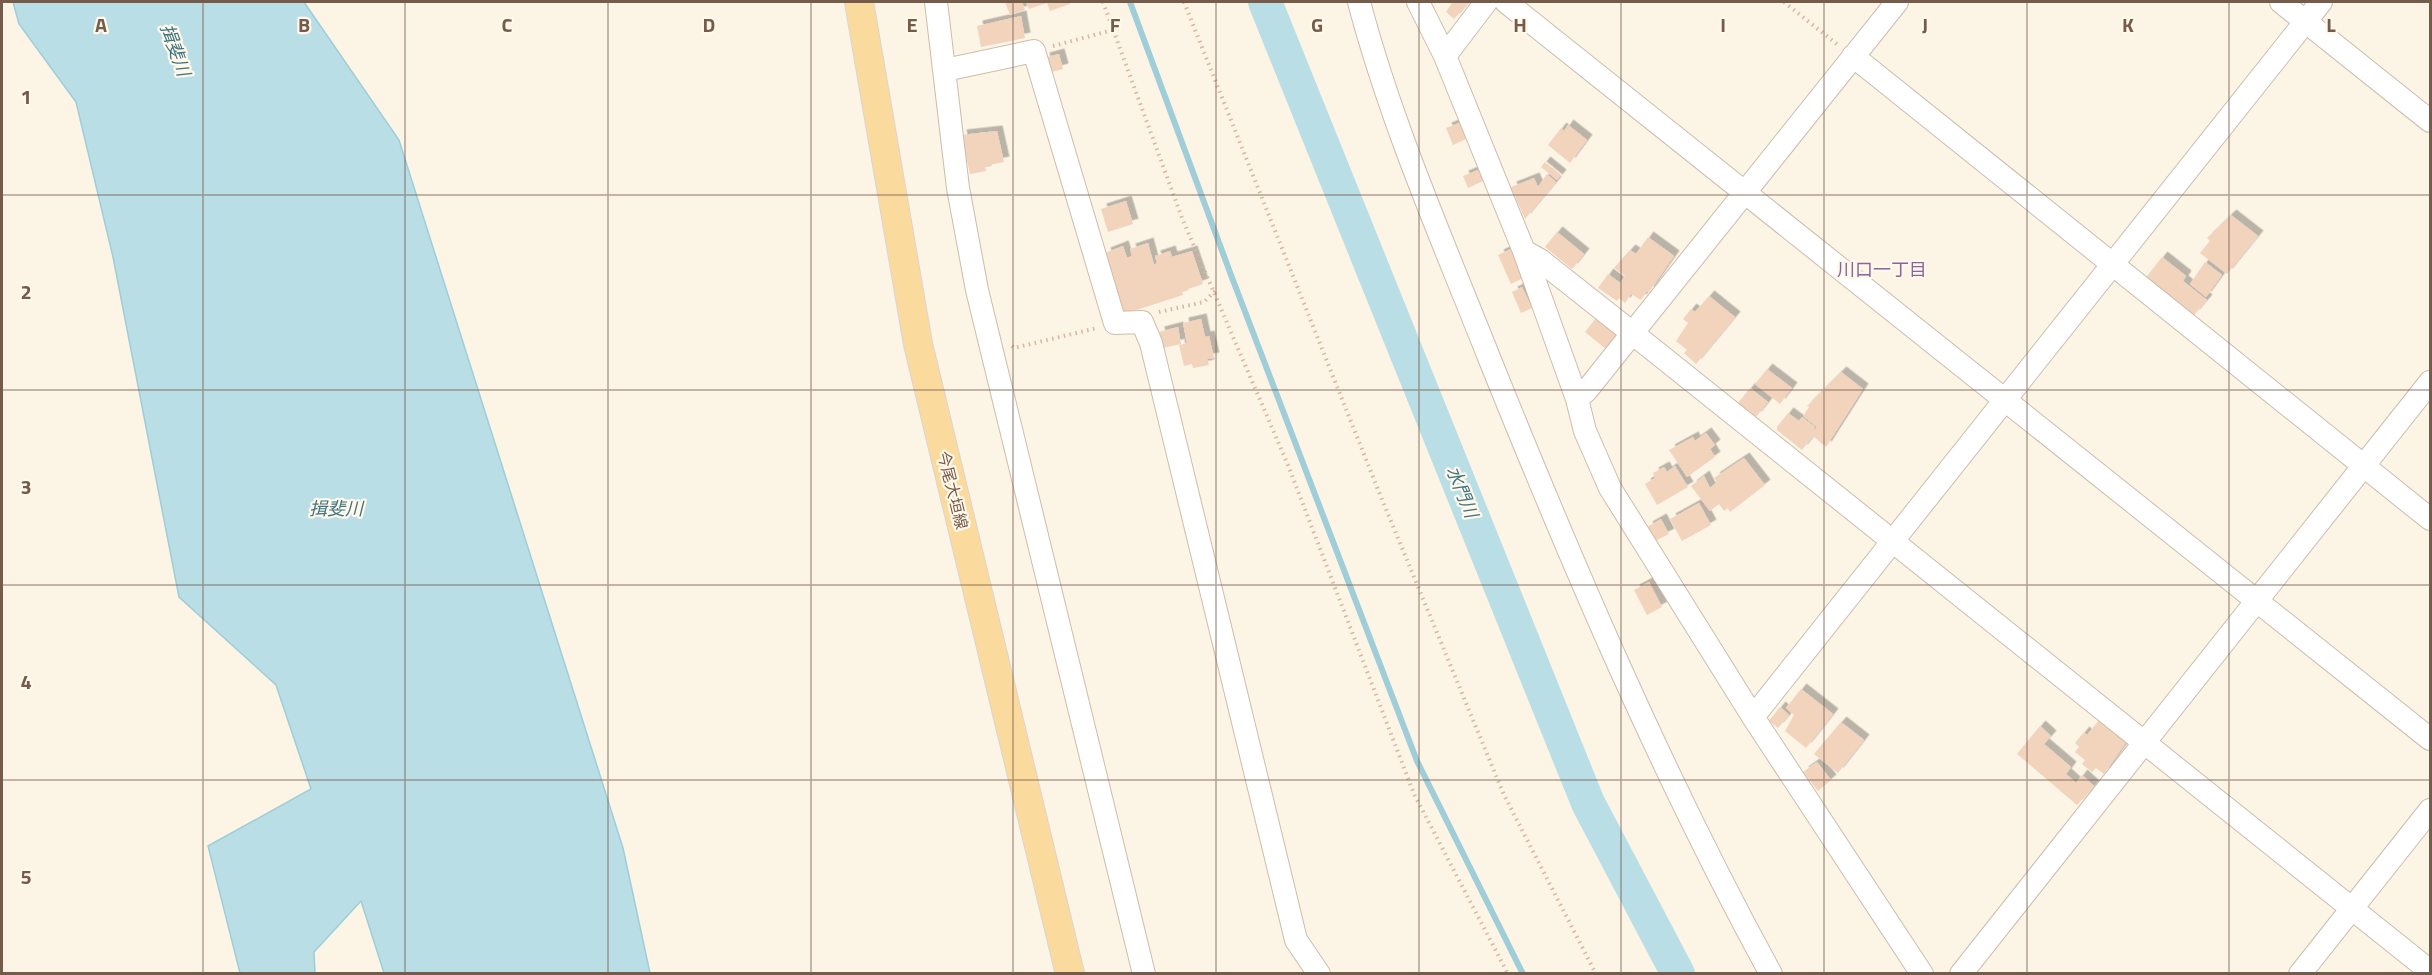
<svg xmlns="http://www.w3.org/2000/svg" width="2432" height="975" font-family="'Titillium Web','Noto Sans JP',sans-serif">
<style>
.water{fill:#b9dee6;stroke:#9fcdd8;stroke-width:1.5}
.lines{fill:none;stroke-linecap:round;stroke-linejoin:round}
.stream{stroke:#9fcdd8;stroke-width:6}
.river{stroke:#b9dee6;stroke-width:34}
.building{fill:#f2d3bc;filter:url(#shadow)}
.minor-casing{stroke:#cebcab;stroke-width:24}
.major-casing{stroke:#dbd4d0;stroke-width:30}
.path{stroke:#d7b79f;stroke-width:4;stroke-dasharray:1.5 4.5;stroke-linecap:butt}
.minor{stroke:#fff;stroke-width:22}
.major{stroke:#fbdb9d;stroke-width:28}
.grid{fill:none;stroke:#755b4a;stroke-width:1.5;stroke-opacity:0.55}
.labels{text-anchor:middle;stroke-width:4.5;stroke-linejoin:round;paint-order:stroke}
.street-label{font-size:16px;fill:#755b4a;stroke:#fff8eb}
.water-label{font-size:18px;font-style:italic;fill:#407582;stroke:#fff8eb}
.neighbourhood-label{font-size:18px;fill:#896599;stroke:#fff8eb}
.grid-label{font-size:20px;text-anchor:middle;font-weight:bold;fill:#755b4a;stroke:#fff8eb;stroke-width:4.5;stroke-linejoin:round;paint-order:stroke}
</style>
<defs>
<filter id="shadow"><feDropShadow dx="5.5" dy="-5.5" stdDeviation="0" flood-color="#0004"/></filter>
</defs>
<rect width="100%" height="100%" fill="#fcf4e5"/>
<path class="water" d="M13,2H304L399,140L623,848L650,973H384L361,901L314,952L315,973H240L208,846L311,789L276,685L179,597L113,257L76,102L19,24Z"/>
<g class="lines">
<path class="stream" d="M1130,2L1231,275L1417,761L1523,974"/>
<path class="river" d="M1265,2L1588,803L1678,974"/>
</g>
<path class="building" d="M1005,2H1022L1025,10L1010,15Z
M1026,2H1070V4L1050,11L1047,3L1029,9Z
M1450,2H1469L1454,19L1446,12L1452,3Z
M1021,16L1025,38L981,47L977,26Z
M1059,54L1063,69L1048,73L1044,58Z
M1459,123L1466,139L1453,145L1446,128Z
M1568,125L1587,140L1570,163L1548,145L1561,128L1564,131Z
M997,131L1004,162L985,166L986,171L970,174L961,135Z
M1545,162L1561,175L1557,180L1541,167Z
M1478,170L1483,181L1468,188L1463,176Z
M1547,174L1556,182L1525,219L1511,187L1534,178L1538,187Z
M1126,201L1133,224L1108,232L1101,209Z
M2231,215L2258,236L2227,274L2200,253L2210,241L2207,238Z
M1557,232L1584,254L1572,269L1545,247Z
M1648,237L1674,256L1649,292L1647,291L1641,300L1631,294L1625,303L1619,298L1617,301L1598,288L1608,274L1620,283L1625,276L1614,268L1630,250L1636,254Z
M1148,243L1154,265L1157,263L1155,256L1170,251L1172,257L1192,251L1203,284L1182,291L1183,295L1124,314L1105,253L1123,246L1127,258L1132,256L1130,249Z
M1511,249L1525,277L1511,284L1498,255Z
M2162,257L2186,276L2183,281L2207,300L2194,315L2144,280Z
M2205,262L2222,275L2206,297L2190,284Z
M1522,287L1532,308L1521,313L1512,292Z
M1709,296L1735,317L1696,364L1684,353L1687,350L1676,341L1688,323L1683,319L1691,309L1695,312Z
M1596,318L1618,335L1606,349L1585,332Z
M1201,319L1205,337L1209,336L1214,358L1207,359L1209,365L1193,368L1192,364L1184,366L1179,345L1187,343L1183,323Z
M1178,327L1181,344L1162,348L1159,332Z
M1767,369L1792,388L1780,404L1755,384Z
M1841,372L1863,389L1826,447L1813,436L1802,450L1777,430V427L1788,413L1799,421L1802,417L1815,427L1813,432L1817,427L1803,416L1809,407L1807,406Z
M1750,388L1768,402L1756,417L1738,403Z
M1706,433L1715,445L1710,449L1715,457L1687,477L1669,450L1693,437L1695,441Z
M1744,458L1765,485L1730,512L1728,508L1724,511L1719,504L1710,511L1691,486L1704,476L1710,488L1717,482L1714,478Z
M1675,466L1688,487L1657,505L1645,484L1655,478L1653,473L1664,467L1667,472Z
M1699,503L1711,525L1682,541L1670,519Z
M1661,519L1669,534L1655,541L1647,527Z
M1649,582L1662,607L1647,615L1634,590Z
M1801,689L1833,714L1806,748L1785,731L1794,715L1786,708Z
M1780,707L1789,715L1778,728L1769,721Z
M2100,719L2127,741L2104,774L2096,768L2092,772L2082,764L2085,760L2075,752L2079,747L2075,743L2084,732L2087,735Z
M1841,722L1864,740L1838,773L1814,754Z
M2040,726L2051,736L2044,744L2071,767L2066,774L2076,783L2082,775L2094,786L2077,805L2017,754Z
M1817,762L1831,780L1818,791L1803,772Z"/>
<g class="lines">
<g class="minor-casing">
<path id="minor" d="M936,2L958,188L977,290L1144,974
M1359,2C1391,123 1442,239 1488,355C1573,566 1662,775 1771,974
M1418,2L1445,56L1524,251L1577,399L1585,431L1610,488L1753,717L1922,974
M1506,2L2430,739
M2281,2L2430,121
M1445,56L1486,2
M1853,56L2430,519
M945,70L1034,51L1115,323L1142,322L1151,343L1296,940L1319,974
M1524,251L1540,260L1631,332L2430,971
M1577,399L1587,390L1897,2
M1753,717L2321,2
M1961,974L2430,382
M2300,974L2430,810"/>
</g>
<g class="major-casing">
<path id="major" d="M859,2L918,344L1070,974"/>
</g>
<path class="path" d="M1103,2L1182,218L1288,465L1414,794L1508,974
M1184,2L1381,497L1504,795L1596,974
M1784,2L1838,45
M1053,46L1113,30
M1159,312L1204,302L1215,291
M1012,346L1014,348L1097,328"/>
<use href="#minor" class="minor"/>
<use href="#major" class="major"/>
</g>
<path class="grid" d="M203,2V974M405,2V974M608,2V974M811,2V974M1013,2V974M1216,2V974M1419,2V974M1621,2V974M1824,2V974M2027,2V974M2229,2V974M2,195H2430M2,390H2430M2,585H2430M2,780H2430"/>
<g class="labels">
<g class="street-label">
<text transform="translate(953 490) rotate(76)" y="6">今尾大垣線</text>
</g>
<g class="water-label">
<text transform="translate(175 50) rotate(70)" y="6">揖斐川</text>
<text transform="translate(1462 492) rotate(68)" y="6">水門川</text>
<text x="336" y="515">揖斐川</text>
</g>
<g class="neighbourhood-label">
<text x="1882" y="276">川口一丁目</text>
</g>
</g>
<g class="grid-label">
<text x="101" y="32">A</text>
<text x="304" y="32">B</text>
<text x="507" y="32">C</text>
<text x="709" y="32">D</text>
<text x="912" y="32">E</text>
<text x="1115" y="32">F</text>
<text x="1317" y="32">G</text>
<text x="1520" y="32">H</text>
<text x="1723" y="32">I</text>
<text x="1925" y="32">J</text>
<text x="2128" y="32">K</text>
<text x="2331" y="32">L</text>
<text x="26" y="104">1</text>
<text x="26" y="299">2</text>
<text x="26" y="494">3</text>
<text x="26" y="689">4</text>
<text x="26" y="884">5</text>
</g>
<rect width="2432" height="975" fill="none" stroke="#755b4a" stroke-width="6"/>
</svg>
